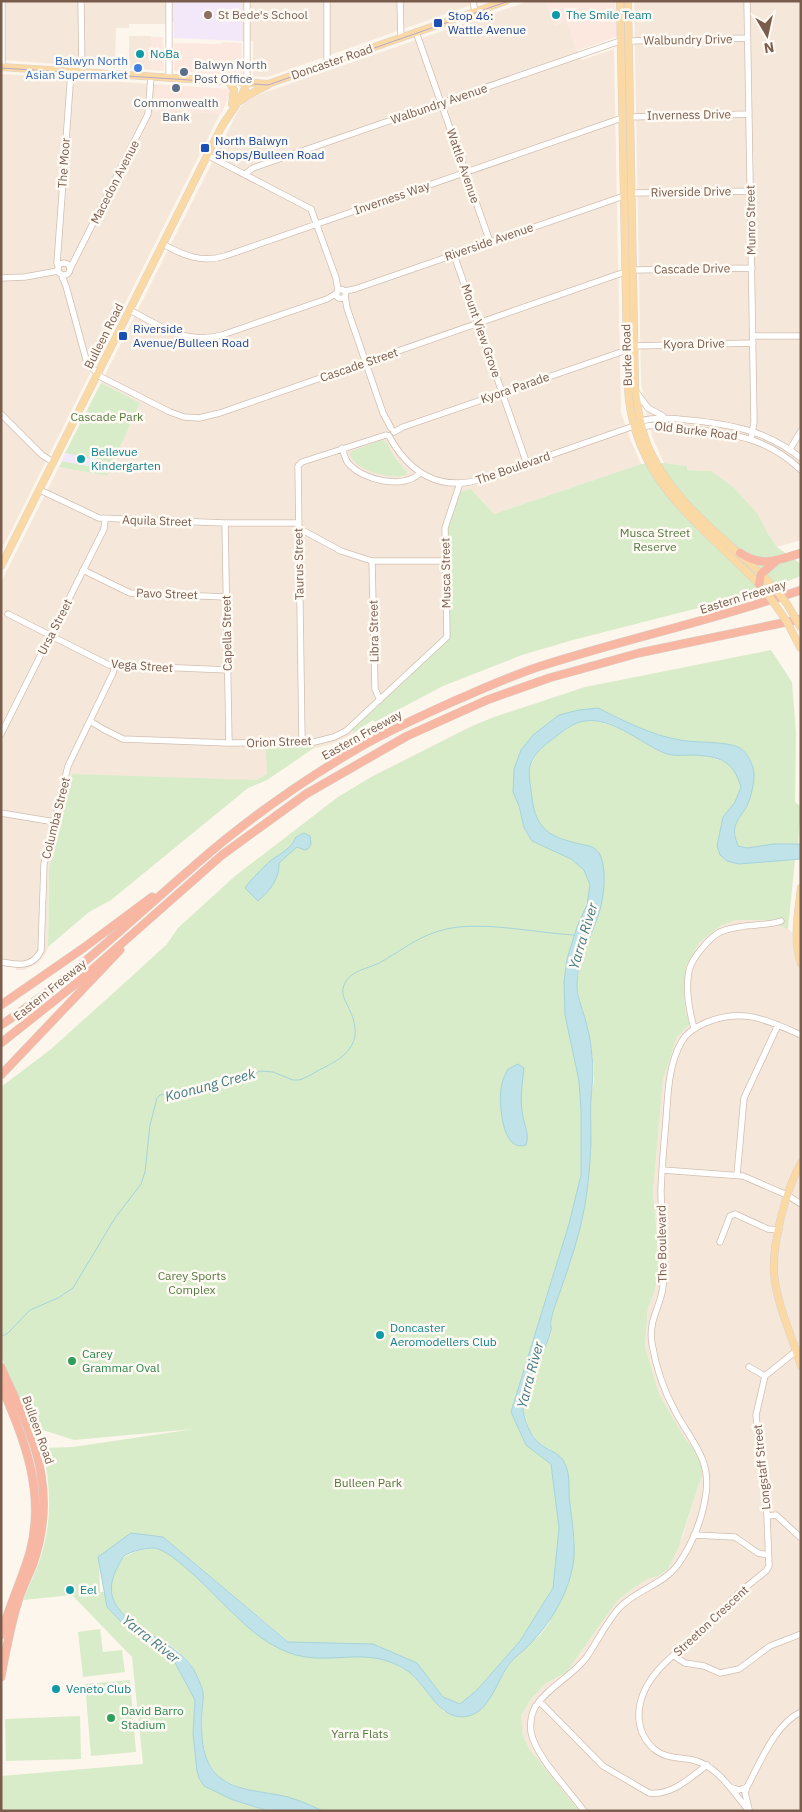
<svg xmlns="http://www.w3.org/2000/svg" width="802" height="1812" font-family="'IBM Plex Sans',sans-serif">
<style>
.residential{fill:#f5e8da}
.commercial{fill:#fde8e0}
.education{fill:#f3e8fa}
.green{fill:#d8ecc9}
.water{fill:#bfe3e8;stroke:#a5d3da}
.lines{fill:none;stroke-linecap:round;stroke-linejoin:round}
.stream{stroke:#a5d3da;stroke-width:1}
.minor-casing{stroke:#d1beb0;stroke-width:7}
.major-casing{stroke:#dad1cd;stroke-width:8}
.highway-casing{stroke:#dad1cd;stroke-width:9}
.minor{stroke:#fff;stroke-width:5.5}
.major{stroke:#fbd9a5;stroke-width:7}
.highway{stroke:#f7b7a3;stroke-width:8}
.tram{stroke:#b9a8c9;stroke-width:1}
.major-bridge-casing{stroke:#dad1cd;stroke-width:8;stroke-linecap:butt}
.major-bridge{stroke:#fbd9a5;stroke-width:7}
.education-dot{fill:#8d6e63;stroke:#fffaf3;stroke-width:2}
.culture-dot{fill:#0f9aa8;stroke:#fffaf3;stroke-width:2}
.transit-dot{fill:#1a4fb4;stroke:#fffaf3;stroke-width:2}
.shop-dot{fill:#3f7fe0;stroke:#fffaf3;stroke-width:2}
.service-dot{fill:#5c6f8a;stroke:#fffaf3;stroke-width:2}
.leisure-dot{fill:#2e9e5b;stroke:#fffaf3;stroke-width:2}
.labels{text-anchor:middle;stroke-width:5;stroke-linejoin:round;paint-order:stroke}
.education-label{font-size:12px;fill:#785e54;stroke:#fffaf3;text-anchor:start}
.culture-label{font-size:12px;fill:#0d838f;stroke:#fffaf3;text-anchor:start}
.transit-label{font-size:12px;fill:#164399;stroke:#fffaf3;text-anchor:start}
.street-label{font-size:12px;fill:#7a5c4d;stroke:#fffaf3}
.shop-label{font-size:12px;fill:#366cbe;stroke:#fffaf3;text-anchor:end}
.service-label{font-size:12px;fill:#4e5e75;stroke:#fffaf3;text-anchor:start}
.park-label{font-size:12px;fill:#537a41;stroke:#fffaf3}
.leisure-label{font-size:12px;fill:#27864d;stroke:#fffaf3;text-anchor:start}
.water-label{font-size:14px;font-style:italic;fill:#437c86;stroke:#fffaf3}
</style>
<rect width="100%" height="100%" fill="#fdf6ec"/>
<path class="residential" d="M1,1H173L174,22L163,24H129V28H116L115,68L1,60Z
M242,1H482L268,77H262L253,76V41H242Z
M529,1H546L555,25L567,21L577,51L582,60L614,49L621,413L631,441L641,464L494,514L471,489L447,640L352,730L354,733L343,739L329,745L314,748V745L267,748V774L256,780H227L49,869L48,947L46,953L39,962L25,970H16V967L1,964V582L59,467L107,476L140,403L101,383L239,109L246,101L252,97Z
M634,1H801V540L777,547L768,534L711,471L686,470V466L664,463L653,439L646,411L641,382Z
M129,36H151V70L129,68Z
M1,74L228,89L230,94L1,551Z
M737,920H765L788,929L801,939V1811H579L530,1750L523,1736L521,1717L532,1698L546,1683L566,1673L617,1601L632,1589L649,1578L659,1576L668,1569L683,1535L702,1476L696,1452L684,1437L659,1394L645,1346L648,1308L653,1295L658,1246L653,1192L663,1079L677,1037L690,1024L686,1015L684,994L686,966L699,943L720,926Z"/>
<path class="commercial" d="M546,1H615L618,36L577,51L567,22L555,25Z
M151,37H163L164,71L151,70Z
M224,42L242,43V76L174,71V43L220,44Z
M158,85L228,89L230,94L221,114L175,111V113L154,112L156,87Z"/>
<path class="education" d="M173,1H242V41L174,38Z
M65,453L107,462L103,469L62,461Z"/>
<path class="green" d="M101,383L140,403L107,476L59,467L62,461L103,469L107,462L65,453Z
M382,440L386,442L395,458L407,472L406,475C391,480 353,471 350,453L352,451Z
M664,463L687,466V470L711,471L733,487L758,514L768,534L777,547L801,564V576L753,594L573,640L522,655L443,686L375,722L373,720L354,733L352,730L444,644L448,529L460,492L471,489L494,514L641,464Z
M771,650L792,682L796,733L795,802L801,807L798,844L747,848L738,846C735,837 733,826 738,817C740,815 742,814 744,811C748,804 754,784 754,775C754,766 748,753 740,748C728,741 695,743 680,740C651,735 624,721 598,708L533,735L516,796L524,829L532,841L571,859L584,870L590,885V892L567,959L564,982L565,1015L579,1081L581,1110V1175L569,1224L511,1412L526,1445L551,1464L559,1528L553,1588L520,1641L477,1690L461,1705L443,1697L417,1663L373,1644L289,1642L163,1537L99,1557L100,1592H104L107,1607L128,1629L173,1659L195,1700L193,1734L197,1771L199,1778L204,1786L233,1800L269,1811H1V1776L143,1764L132,1657L72,1595L23,1600C31,1581 41,1562 45,1541C52,1510 49,1479 43,1448L73,1447L194,1429L74,1440L30,1426L1,1356V1087L51,1049L130,978L167,944L178,928L235,876L338,797L371,777L472,726L494,717L585,687Z
M587,720C608,722 629,732 648,743C656,747 662,753 672,755C679,756 688,755 695,755C706,756 719,759 729,764C737,768 739,778 742,787L735,802L723,817L717,846L739,864L795,859L788,929L764,920H737L720,926L699,943L686,966L684,994L686,1014L690,1024L677,1037L663,1079L653,1192L660,1270L653,1295L648,1308L645,1346L659,1394L684,1437L696,1452L702,1466V1476L678,1548L668,1569L659,1576L649,1578L632,1589L617,1601L566,1673L546,1683L532,1698L521,1716L523,1736L530,1750L579,1811H323L270,1793L246,1790L219,1778L207,1761L202,1739L203,1692L191,1664L178,1651L162,1640L145,1632L118,1609L113,1598L111,1584L114,1572L124,1557L137,1551L153,1548L164,1551L181,1563L249,1628L267,1641L386,1659L412,1674L444,1712L482,1709L510,1663L540,1635L549,1623L568,1584L572,1571L574,1538L569,1497V1477L550,1449L540,1444L530,1431L524,1413L523,1403L530,1383L551,1334L552,1315L570,1263L583,1217L589,1178L591,1096L594,1080V1066L588,1030L580,1005L577,983L581,960L599,914L604,891L571,842L548,833L541,827L533,808L530,780L529,769L540,748L573,725Z
M314,745V748L267,780L248,788L111,900L89,912L48,947L49,869L72,774L256,780L267,774L266,748Z
M100,1629L103,1652L122,1650L125,1672L83,1677L78,1632Z
M130,1680L136,1752L91,1756L85,1684Z
M80,1716L81,1759L6,1761L5,1719Z"/>
<path class="water" d="M598,708C624,721 651,735 680,740C695,743 728,741 740,748C748,753 754,766 754,775C754,785 750,803 744,811C734,824 732,830 738,846L747,848L774,844H801V859L739,864L727,861L720,855L717,846L723,817L735,802L741,787C733,760 720,757 694,755C683,755 673,757 662,752C640,742 611,717 585,721C575,722 566,729 558,735C546,744 535,751 530,766C528,776 531,788 532,798C536,830 550,837 580,844C588,846 593,845 599,853C605,862 605,883 603,894C600,926 577,953 577,985C577,999 584,1012 587,1026C590,1036 591,1047 592,1057C594,1072 592,1084 591,1099C590,1113 591,1127 591,1141C590,1166 588,1191 583,1215C578,1239 570,1263 562,1286C559,1296 554,1306 552,1316C549,1331 554,1322 549,1337C542,1359 524,1382 523,1406C523,1418 530,1436 540,1444C554,1454 563,1452 568,1473C570,1483 568,1494 570,1504C572,1522 575,1539 574,1557C571,1591 550,1625 526,1648C521,1653 515,1657 510,1663C499,1677 491,1706 474,1714C442,1728 429,1687 409,1672C367,1642 330,1669 287,1652C267,1644 250,1630 235,1615C218,1600 174,1550 154,1548C146,1548 131,1551 124,1556C122,1559 115,1571 114,1575C96,1624 177,1635 195,1672C197,1676 202,1687 203,1692C204,1699 202,1706 202,1713C201,1733 201,1757 215,1773C234,1794 269,1790 294,1799C304,1802 314,1807 323,1811H269L233,1800L204,1786L199,1778L197,1771L193,1734L195,1700L173,1659L128,1629L107,1607L98,1557L131,1533L163,1537L288,1642L373,1644L417,1663L443,1697L460,1704L477,1690L520,1641L553,1588L559,1528L551,1464L526,1445L511,1412L569,1224L581,1175V1110L579,1081L565,1015L564,982L567,959L577,927L587,904L590,885L584,870L571,859L532,841L524,828L519,806L513,792L514,769L521,750L533,735L559,715L579,710Z
M304,833L310,836L311,844L309,848L305,850L297,847L279,863C280,878 269,892 258,901L245,888C250,880 263,868 270,861C281,853 291,849 296,837Z
M518,1064L524,1068C522,1085 519,1104 524,1121C526,1129 529,1137 526,1145C501,1154 498,1099 502,1083C503,1078 506,1073 508,1069Z"/>
<g class="lines">
<path class="stream" d="M1,1337L8,1333L30,1310L58,1298L73,1288L115,1218L141,1184L145,1172L150,1125L157,1098L160,1095L187,1091L226,1079L243,1077L261,1071L273,1072L293,1080H299C306,1078 312,1074 319,1070C345,1058 364,1044 351,1013C347,1003 340,995 344,985C349,971 367,969 379,963C398,953 417,937 439,931C476,919 534,933 574,935"/>
<g class="minor-casing">
<path id="minor" d="M2,1V67
M81,1L82,73
M169,1V78
M327,1V64
M400,1L401,38
M473,1L475,12
M747,1L754,422L751,439
M416,32L490,242
M629,41L747,38
M246,83L247,77V1
M630,117L749,114
M207,155L311,209L336,278L338,290
M245,174L253,168L620,41
M632,193L750,191
M163,244C184,256 202,263 225,256L622,118
M454,255L527,464
M58 269a6 6 0 1 1 12 0a6 6 0 1 1-12 0Z
M58,266L57,263L71,72
M70,269L148,114L151,77
M633,270L752,268
M61,274L66,286L87,363L101,377L170,412L184,417L199,418L220,413L625,272
M1,278L25,277L58,271
M336.5 294a4.5 4.5 0 1 1 9 0a4.5 4.5 0 1 1-9 0Z
M345,291L355,289L624,196
M345,296L347,308L383,413L391,428
M130,310C159,326 187,345 222,335L327,299L337,293
M753,336H801
M634,346L753,343
M637,393L648,408L663,416
M1,414L42,455L53,462
M640,421C660,416 678,419 698,421C738,426 768,432 801,458
M642,427C658,423 675,427 691,429C734,434 768,438 801,470
M394,432L403,427L627,350
M389,436C409,473 440,492 482,479L634,426
M342,448C344,453 345,459 348,463C362,480 403,490 420,473
M790,449L801,431
M40,490L99,518L225,523H298
M225,523L229,743
M299,530L306,532L341,551L372,561H446
M372,561L375,689L380,700
M83,570L130,593L226,597
M8,614L109,665L228,670
M90,721L103,729L123,739L229,743L314,742L334,737L346,731L447,637L445,528L460,483
M1,734L104,529L105,519
M302,742L298,466L302,462L386,435
M1,813L55,822
M1,962C18,965 32,968 41,951L44,864L68,766L113,673L115,666
M694,1028C689,1010 685,990 689,971C691,959 709,938 720,932C725,930 733,928 739,927C753,924 767,926 781,921
M662,1170L743,1176L787,1195L801,1204
M737,1175L744,1098L778,1025
M720,1242L730,1216L735,1214L768,1229L779,1230
M796,1351L765,1376L756,1415L762,1475L766,1488L767,1516L776,1515L801,1538
M749,1367L765,1376
M694,1535L735,1537L758,1553L768,1555
M674,1656L685,1663L704,1666L720,1673L739,1669L770,1646L801,1634
M540,1702L603,1766L649,1793C671,1796 690,1778 707,1765
M730,1787L739,1790L747,1787
M749,1809L745,1793L747,1787C760,1763 775,1724 801,1712
M584,1811C569,1790 535,1756 531,1732C530,1723 531,1715 535,1707C548,1687 571,1677 586,1658C597,1642 606,1623 619,1608C637,1589 664,1585 679,1563C693,1543 703,1517 706,1493C711,1458 690,1440 675,1411C664,1391 656,1367 652,1344C648,1319 661,1307 663,1286C665,1273 664,1258 663,1245C663,1227 661,1208 661,1190C662,1167 664,1143 666,1120C668,1094 668,1065 682,1041C687,1032 696,1027 705,1023C742,1007 767,1020 801,1035
M749,1811C733,1792 718,1766 693,1760C679,1757 666,1759 654,1749C645,1741 640,1731 639,1719C636,1673 688,1646 717,1618C722,1614 725,1608 729,1603C739,1591 754,1581 766,1571L769,1566L767,1516"/>
</g>
<g class="major-casing">
<path id="major" d="M620,1L627,350C627,375 627,401 634,425C653,499 719,539 767,593
M628,1L635,388C638,410 641,431 650,451C676,507 732,543 773,586
M1,67L268,84L506,1
M229,82L234,90L232,104
M240,101L248,95L268,85
M1,566L221,128C227,117 246,94 246,83
M801,888C798,913 793,939 801,964
M801,1163C786,1189 772,1243 774,1274C777,1305 792,1336 801,1366"/>
</g>
<g class="highway-casing">
<path id="highway" d="M740,553C762,568 778,560 801,553
M759,584L761,574L775,562
M1,1005L82,949L152,897
M1,1025C71,979 131,920 194,866C245,821 302,781 360,747C390,730 421,716 452,702C480,690 508,677 538,667C625,639 714,620 801,590
M1,1043L78,982L222,855L306,794L407,736L487,700L549,678L639,653L801,619
M1,1075L120,950
M1,1367C15,1399 36,1439 41,1474C46,1503 43,1535 33,1564C29,1574 24,1585 20,1595C11,1622 6,1649 1,1677
M1,1385C24,1439 46,1492 30,1552C22,1580 9,1606 1,1635"/>
</g>
<use href="#minor" class="minor"/>
<use href="#major" class="major"/>
<use href="#highway" class="highway"/>
<path class="tram" d="M1,68L268,85L509,1"/>
<g class="major-bridge-casing">
<path id="major-bridge" d="M773,586L787,604L801,628
M767,593L787,622L801,649"/>
</g>
<use href="#major-bridge" class="major-bridge"/>
</g>
<circle class="education-dot" cx="208" cy="15" r="5"/>
<g class="culture-dot">
<circle cx="556" cy="15" r="5"/>
<circle cx="140" cy="54" r="5"/>
<circle cx="81" cy="459" r="5"/>
<circle cx="380" cy="1335" r="5"/>
<circle cx="70" cy="1590" r="5"/>
<circle cx="56" cy="1689" r="5"/>
</g>
<g class="transit-dot">
<rect x="433" y="18" width="10" height="10" rx="2.5"/>
<rect x="200" y="143" width="10" height="10" rx="2.5"/>
<rect x="118" y="331" width="10" height="10" rx="2.5"/>
</g>
<circle class="shop-dot" cx="138" cy="68" r="5"/>
<g class="service-dot">
<circle cx="184" cy="72" r="5"/>
<circle cx="176" cy="88" r="5"/>
</g>
<g class="leisure-dot">
<circle cx="72" cy="1361" r="5"/>
<circle cx="111" cy="1718" r="5"/>
</g>
<g class="labels">
<g class="education-label">
<text x="218" y="19">St Bede's School</text>
</g>
<g class="culture-label">
<text x="566" y="19">The Smile Team</text>
<text x="150" y="58">NoBa</text>
<text x="91" y="456">Bellevue<tspan x="91" dy="14">Kindergarten</tspan></text>
<text x="390" y="1332">Doncaster<tspan x="390" dy="14">Aeromodellers Club</tspan></text>
<text x="80" y="1594">Eel</text>
<text x="66" y="1693">Veneto Club</text>
</g>
<g class="transit-label">
<text x="448" y="20">Stop 46:<tspan x="448" dy="14">Wattle Avenue</tspan></text>
<text x="215" y="145">North Balwyn<tspan x="215" dy="14">Shops/Bulleen Road</tspan></text>
<text x="133" y="333">Riverside<tspan x="133" dy="14">Avenue/Bulleen Road</tspan></text>
</g>
<g class="street-label">
<text transform="translate(688 40) rotate(-1)" y="4">Walbundry Drive</text>
<text transform="translate(332 62) rotate(-19)" y="4">Doncaster Road</text>
<text transform="translate(439 104) rotate(-19)" y="4">Walbundry Avenue</text>
<text transform="translate(689 115) rotate(-1)" y="4">Inverness Drive</text>
<text transform="translate(64 163) rotate(-86)" y="4">The Moor</text>
<text transform="translate(463 166) rotate(71)" y="4">Wattle Avenue</text>
<text transform="translate(115 182) rotate(-63)" y="4">Macedon Avenue</text>
<text transform="translate(691 192) rotate(-1)" y="4">Riverside Drive</text>
<text transform="translate(392 198) rotate(-19)" y="4">Inverness Way</text>
<text transform="translate(751 220) rotate(-91)" y="4">Munro Street</text>
<text transform="translate(489 242) rotate(-19)" y="4">Riverside Avenue</text>
<text transform="translate(692 269) rotate(-1)" y="4">Cascade Drive</text>
<text transform="translate(481 331) rotate(71)" y="4">Mount View Grove</text>
<text transform="translate(104 336) rotate(-63)" y="4">Bulleen Road</text>
<text transform="translate(694 344) rotate(-1)" y="4">Kyora Drive</text>
<text transform="translate(627 355) rotate(-92)" y="4">Burke Road</text>
<text transform="translate(359 365) rotate(-19)" y="4">Cascade Street</text>
<text transform="translate(515 388) rotate(-19)" y="4">Kyora Parade</text>
<text transform="translate(696 431) rotate(7)" y="4">Old Burke Road</text>
<text transform="translate(513 468) rotate(-19)" y="4">The Boulevard</text>
<text transform="translate(157 521) rotate(2)" y="4">Aquila Street</text>
<text transform="translate(299 564) rotate(-91)" y="4">Taurus Street</text>
<text transform="translate(446 573) rotate(-91)" y="4">Musca Street</text>
<text transform="translate(167 594) rotate(2)" y="4">Pavo Street</text>
<text transform="translate(743 597) rotate(-17)" y="4">Eastern Freeway</text>
<text transform="translate(55 627) rotate(-63)" y="4">Ursa Street</text>
<text transform="translate(374 631) rotate(-91)" y="4">Libra Street</text>
<text transform="translate(227 633) rotate(-91)" y="4">Capella Street</text>
<text transform="translate(142 666) rotate(4)" y="4">Vega Street</text>
<text transform="translate(362 735) rotate(-29)" y="4">Eastern Freeway</text>
<text transform="translate(279 742) rotate(-2)" y="4">Orion Street</text>
<text transform="translate(56 818) rotate(-76)" y="4">Columba Street</text>
<text transform="translate(50 990) rotate(-39)" y="4">Eastern Freeway</text>
<text transform="translate(662 1244) rotate(-91)" y="4">The Boulevard</text>
<text transform="translate(38 1430) rotate(70)" y="4">Bulleen Road</text>
<text transform="translate(762 1467) rotate(-96)" y="4">Longstaff Street</text>
<text transform="translate(711 1621) rotate(-43)" y="4">Streeton Crescent</text>
</g>
<g class="shop-label">
<text x="128" y="65">Balwyn North<tspan x="128" dy="14">Asian Supermarket</tspan></text>
</g>
<g class="service-label">
<text x="194" y="69">Balwyn North<tspan x="194" dy="14">Post Office</tspan></text>
<text x="176" y="107" text-anchor="middle">Commonwealth<tspan x="176" dy="14">Bank</tspan></text>
</g>
<g class="park-label">
<text x="107" y="421">Cascade Park</text>
<text x="655" y="537">Musca Street<tspan x="655" dy="14">Reserve</tspan></text>
<text x="192" y="1280">Carey Sports<tspan x="192" dy="14">Complex</tspan></text>
<text x="368" y="1487">Bulleen Park</text>
<text x="360" y="1738">Yarra Flats</text>
</g>
<g class="leisure-label">
<text x="82" y="1358">Carey<tspan x="82" dy="14">Grammar Oval</tspan></text>
<text x="121" y="1715">David Barro<tspan x="121" dy="14">Stadium</tspan></text>
</g>
<g class="water-label">
<text transform="translate(583 936) rotate(-73)" y="5">Yarra River</text>
<text transform="translate(210 1085) rotate(-15)" y="5">Koonung Creek</text>
<text transform="translate(530 1375) rotate(-75)" y="5">Yarra River</text>
<text transform="translate(151 1639) rotate(38)" y="5">Yarra River</text>
</g>
</g>
<rect width="802" height="1812" fill="none" stroke="#7a5c4d" stroke-width="5"/>
<g transform="translate(767 35) rotate(171)" stroke="#fffaf3" stroke-width="4" paint-order="stroke">
<path d="M0-4L9 19L0 12L-9 19Z" fill="#7a5c4d"/>
<text y="-8" font-size="14" font-weight="bold" text-anchor="middle" fill="#7a5c4d">N</text>
</g>
</svg>
